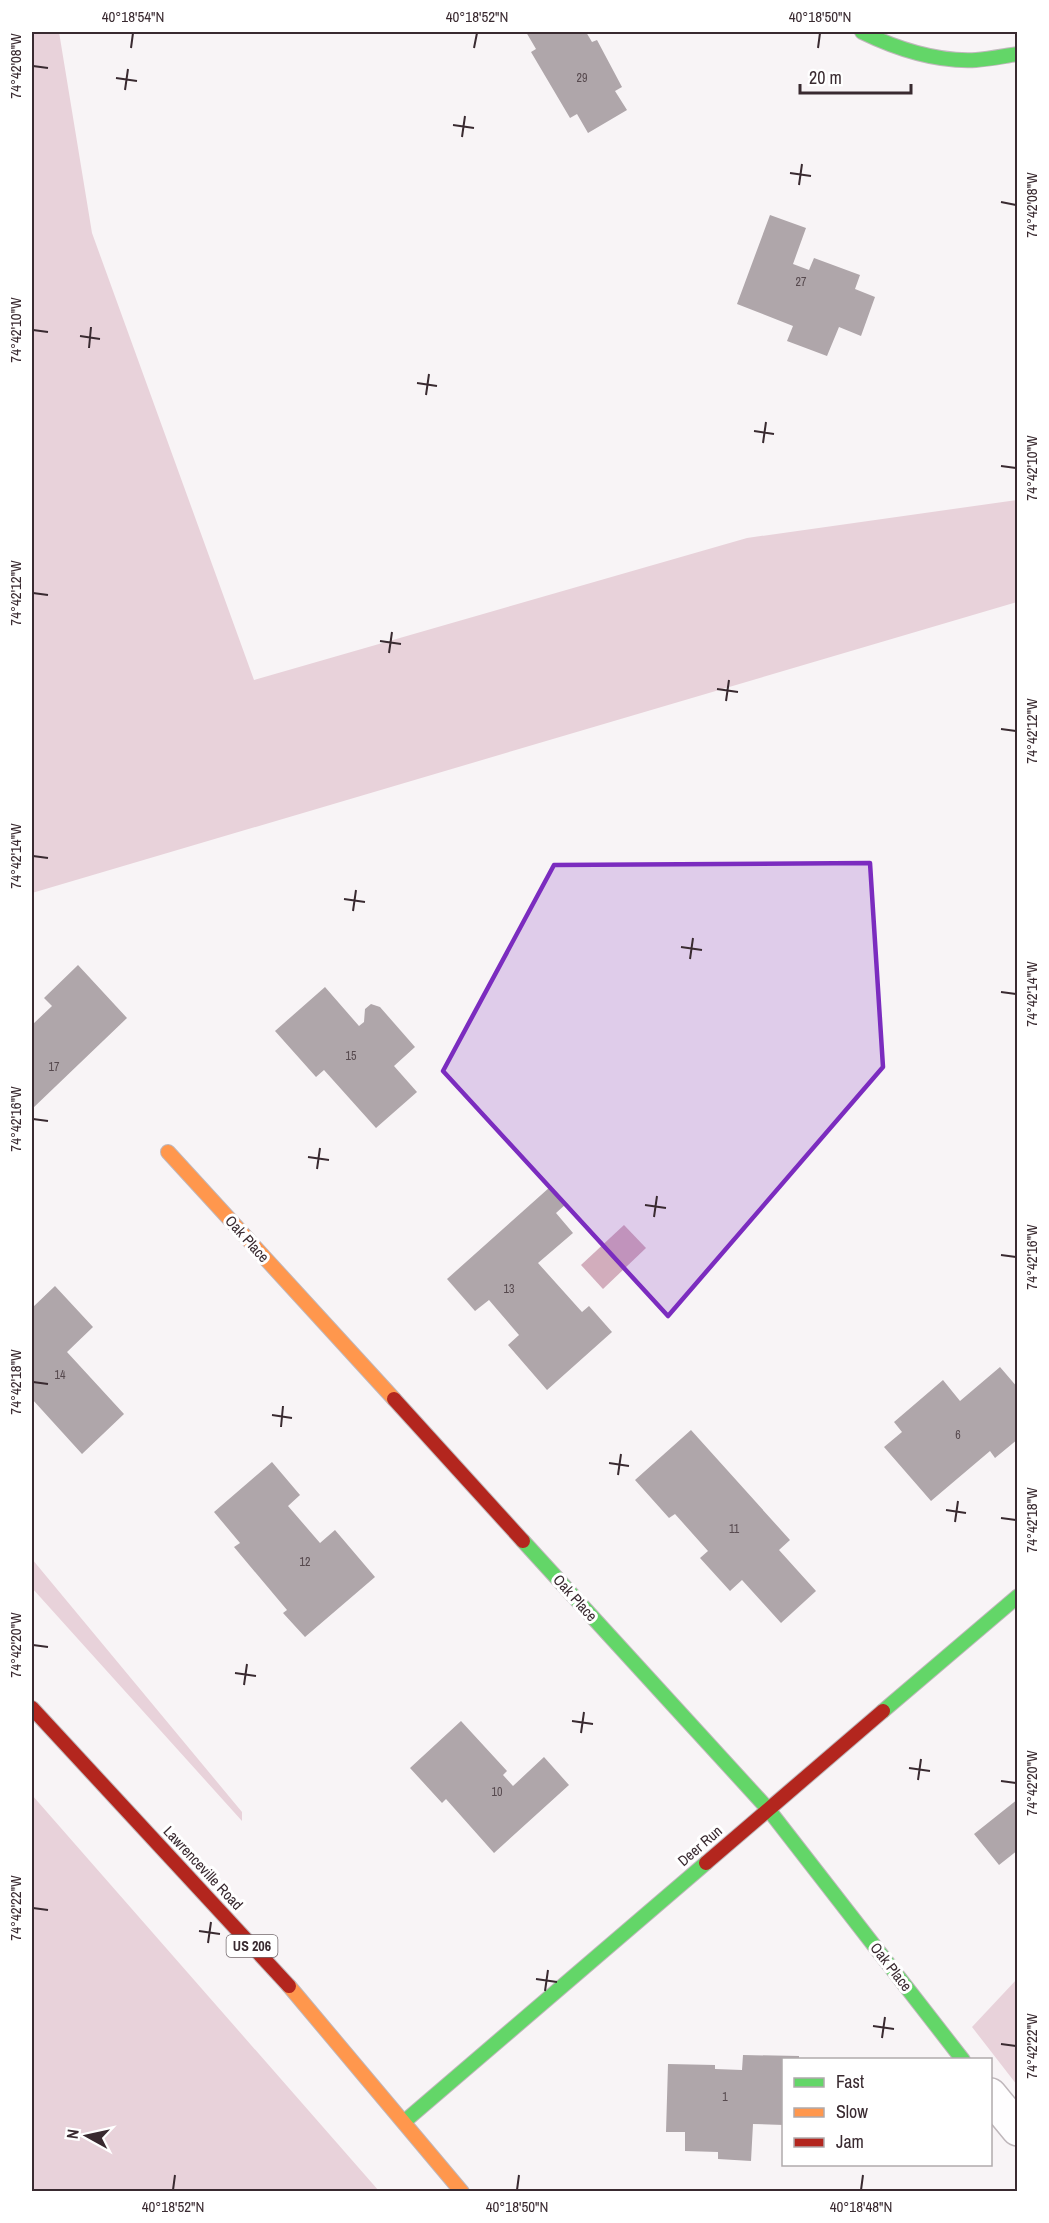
<svg xmlns="http://www.w3.org/2000/svg" width="1049" height="2223" font-family="'Archivo Narrow',sans-serif">
<style>
.green{fill:#e8d2da}
.water{fill:#d2adbc}
.building{fill:#afa6aa}
.lines{fill:none;stroke-linecap:round;stroke-linejoin:round}
.street-casing{stroke:#bfb7bb;stroke-width:36}
.fast-casing{stroke:#bfb7bb;stroke-width:16}
.slow-casing{stroke:#bfb7bb;stroke-width:16}
.jam-casing{stroke:#bfb7bb;stroke-width:16}
.street{stroke:#fefdfe;stroke-width:33}
.fast{stroke:#63d668;stroke-width:14}
.slow{stroke:#ff974d;stroke-width:14}
.jam{stroke:#b3261e;stroke-width:14}
.marked{fill:#7b2cbf;fill-opacity:0.2;stroke:#7b2cbf;stroke-width:4.5;stroke-linejoin:round}
.ticks{fill:none;stroke:#392a30;stroke-width:2}
.labels{text-anchor:middle;stroke-width:6;stroke-linejoin:round;paint-order:stroke}
.number-label{font-size:12px;fill:#56494e}
.shield{fill:#fff;stroke:#746a6e;stroke-width:1.5}
.shield-label{font-size:14px;font-weight:bold;fill:#392a30}
.street-label{font-size:15px;fill:#392a30;stroke:#fff}
.neatline{fill:none;stroke:#392a30;stroke-width:2}
.ticks-label{font-size:15px;text-anchor:middle;fill:#392a30}
</style>
<rect width="100%" height="100%" fill="#f8f4f6"/>
<path class="green" d="M32,32H59L92,233L254,680L747,538L1017,500V602L32,893Z
M32,1559L242,1812V1821L32,1588Z
M32,1795L379,2191H32Z
M1017,1979V2085L972,2027Z"/>
<path class="water" d="M624,1225L646,1248L603,1289L581,1265Z"/>
<path class="building" d="M526,32H586L592,42L597,40L622,87L615,91L627,110L588,133L577,114L570,118L531,52L536,49Z
M770,215L806,228L793,264L809,270L814,258L860,275L855,289L875,297L861,336L839,327L827,356L787,341L793,326L737,304Z
M78,965L127,1018L32,1109V1025L52,1006L44,998Z
M325,987L359,1026L364,1022L365,1009L371,1004L380,1007L415,1047L394,1066L417,1092L376,1128L324,1070L316,1077L275,1031Z
M550,1187L566,1204L556,1213L573,1233L538,1263L582,1312L589,1306L612,1332L547,1390L508,1345L519,1335L489,1300L475,1311L447,1279Z
M55,1286L93,1327L67,1352L124,1414L82,1454L32,1399V1308Z
M1000,1367L1018,1388V1439L995,1458L990,1451L931,1501L884,1447L902,1432L894,1422L943,1380L960,1401Z
M691,1430L790,1540L779,1550L816,1591L781,1623L742,1580L730,1591L700,1558L708,1551L675,1514L669,1518L635,1480Z
M272,1462L300,1495L288,1506L320,1543L335,1530L375,1577L305,1637L283,1613L287,1610L234,1547L240,1543L214,1512Z
M461,1721L507,1771L503,1775L513,1786L544,1757L569,1785L494,1853L446,1799L442,1803L410,1768Z
M1018,1799V1850L999,1865L974,1834Z
M743,2055L799,2056V2060H784V2125L753,2124L751,2161L718,2159V2152L685,2151V2132H666L668,2064L715,2065V2069L742,2070Z"/>
<g class="lines">
<g class="street-casing">
<path id="street" d="M990,2095L1018,2129"/>
</g>
<g class="fast-casing">
<path id="fast" d="M862,32C897,49 937,62 976,60C990,59 1004,56 1018,54
M523,1541L768,1809L963,2060
M883,1711L1018,1596
M405,2121L706,1863"/>
</g>
<g class="slow-casing">
<path id="slow" d="M168,1152L394,1399
M289,1986L462,2192"/>
</g>
<g class="jam-casing">
<path id="jam" d="M394,1399L523,1541
M32,1708L289,1986
M706,1863L883,1711"/>
</g>
<use href="#street" class="street"/>
<use href="#fast" class="fast"/>
<use href="#slow" class="slow"/>
<use href="#jam" class="jam"/>
</g>
<path class="marked" d="M870,863L883,1067L668,1316L443,1071L554,865Z"/>
<path class="ticks" d="M131,48L133,33M474,48L477,33M818,48L820,33M33,66L48,68M116,78L137,81M125,90L128,69M453,125L474,128M462,137L465,116M790,173L811,176M799,185L802,164M1001,202L1016,205M33,330L48,332M80,336L100,339M89,348L91,327M417,383L437,386M426,395L429,374M754,431L774,434M763,443L766,422M1001,466L1016,468M33,593L48,595M380,641L401,644M389,653L392,632M717,689L738,692M726,701L729,680M1001,729L1016,731M33,856L48,858M344,899L365,902M353,911L356,890M681,947L702,950M690,959L693,938M1001,992L1016,994M33,1119L48,1121M308,1157L329,1160M317,1169L320,1148M645,1205L666,1208M654,1217L657,1196M1001,1255L1016,1257M33,1382L48,1384M272,1415L292,1418M281,1427L283,1406M609,1463L629,1466M618,1475L621,1454M946,1510L966,1513M1001,1518L1016,1520M955,1522L958,1501M33,1645L48,1647M235,1673L256,1676M244,1685L247,1664M572,1721L593,1724M581,1733L584,1712M909,1768L930,1771M918,1780L921,1759M1001,1781L1016,1783M33,1908L48,1910M199,1931L220,1934M208,1943L211,1922M536,1979L557,1982M545,1991L548,1970M873,2026L894,2029M882,2038L885,2017M1001,2044L1016,2046M173,2190L175,2175M517,2190L519,2175M861,2190L863,2175"/>
<g class="labels">
<g class="number-label">
<text x="582" y="82">29</text>
<text x="801" y="286">27</text>
<text x="351" y="1060">15</text>
<text x="54" y="1071">17</text>
<text x="509" y="1293">13</text>
<text x="60" y="1379">14</text>
<text x="958" y="1439">6</text>
<text x="734" y="1533">11</text>
<text x="305" y="1566">12</text>
<text x="497" y="1796">10</text>
<text x="725" y="2101">1</text>
</g>
<rect class="shield" x="226.5" y="1935" width="51" height="22" rx="4.5"/>
<g class="shield-label">
<text x="252" y="1951">US 206</text>
</g>
<g class="street-label">
<text transform="translate(247 1239) rotate(48)" y="5">Oak Place</text>
<text transform="translate(575 1598) rotate(48)" y="5">Oak Place</text>
<text transform="translate(700 1846) rotate(-41)" y="5">Deer Run</text>
<text transform="translate(203 1868) rotate(47)" y="5">Lawrenceville Road</text>
<text transform="translate(891 1967) rotate(52)" y="5">Oak Place</text>
</g>
</g>
<rect width="1049" height="2223" fill="none" stroke="#ffffff" stroke-width="66"/>
<rect x="782" y="2058" width="210" height="108" fill="#ffffff" stroke="#b0aaac" stroke-width="1.5"/>
<rect x="794" y="2078" width="30" height="9" fill="#63d668" stroke="#b0aaac" stroke-width="1.5"/>
<text x="836" y="2088" font-size="18" fill="#392a30">Fast</text>
<rect x="794" y="2108" width="30" height="9" fill="#ff974d" stroke="#b0aaac" stroke-width="1.5"/>
<text x="836" y="2118" font-size="18" fill="#392a30">Slow</text>
<rect x="794" y="2138" width="30" height="9" fill="#b3261e" stroke="#b0aaac" stroke-width="1.5"/>
<text x="836" y="2148" font-size="18" fill="#392a30">Jam</text>
<g transform="translate(87 2136) rotate(278)" stroke="#ffffff" stroke-width="4.5" paint-order="stroke">
<path d="M0-4.5L10 22L0 15L-10 22Z" fill="#392a30"/>
<text y="-9" font-size="16" font-weight="bold" text-anchor="middle" fill="#392a30">N</text>
</g>
<path d="M800 84v9h111v-9" fill="none" stroke="#392a30" stroke-width="3"/>
<text x="809" y="84" font-size="18" fill="#392a30" stroke="#ffffff" stroke-width="4.5" paint-order="stroke">20 m</text>
<rect x="33" y="33" width="983" height="2157" class="neatline"/>
<g class="ticks-label">
<text x="133" y="22">40°18'54"N</text>
<text x="477" y="22">40°18'52"N</text>
<text x="820" y="22">40°18'50"N</text>
<text transform="translate(16 66) rotate(-90)" y="5">74°42'08"W</text>
<text transform="translate(1032 205) rotate(-90)" y="5">74°42'08"W</text>
<text transform="translate(16 330) rotate(-90)" y="5">74°42'10"W</text>
<text transform="translate(1032 468) rotate(-90)" y="5">74°42'10"W</text>
<text transform="translate(16 593) rotate(-90)" y="5">74°42'12"W</text>
<text transform="translate(1032 731) rotate(-90)" y="5">74°42'12"W</text>
<text transform="translate(16 856) rotate(-90)" y="5">74°42'14"W</text>
<text transform="translate(1032 994) rotate(-90)" y="5">74°42'14"W</text>
<text transform="translate(16 1119) rotate(-90)" y="5">74°42'16"W</text>
<text transform="translate(1032 1257) rotate(-90)" y="5">74°42'16"W</text>
<text transform="translate(16 1382) rotate(-90)" y="5">74°42'18"W</text>
<text transform="translate(1032 1520) rotate(-90)" y="5">74°42'18"W</text>
<text transform="translate(16 1645) rotate(-90)" y="5">74°42'20"W</text>
<text transform="translate(1032 1783) rotate(-90)" y="5">74°42'20"W</text>
<text transform="translate(16 1908) rotate(-90)" y="5">74°42'22"W</text>
<text transform="translate(1032 2046) rotate(-90)" y="5">74°42'22"W</text>
<text x="173" y="2212">40°18'52"N</text>
<text x="517" y="2212">40°18'50"N</text>
<text x="861" y="2212">40°18'48"N</text>
</g>
</svg>
